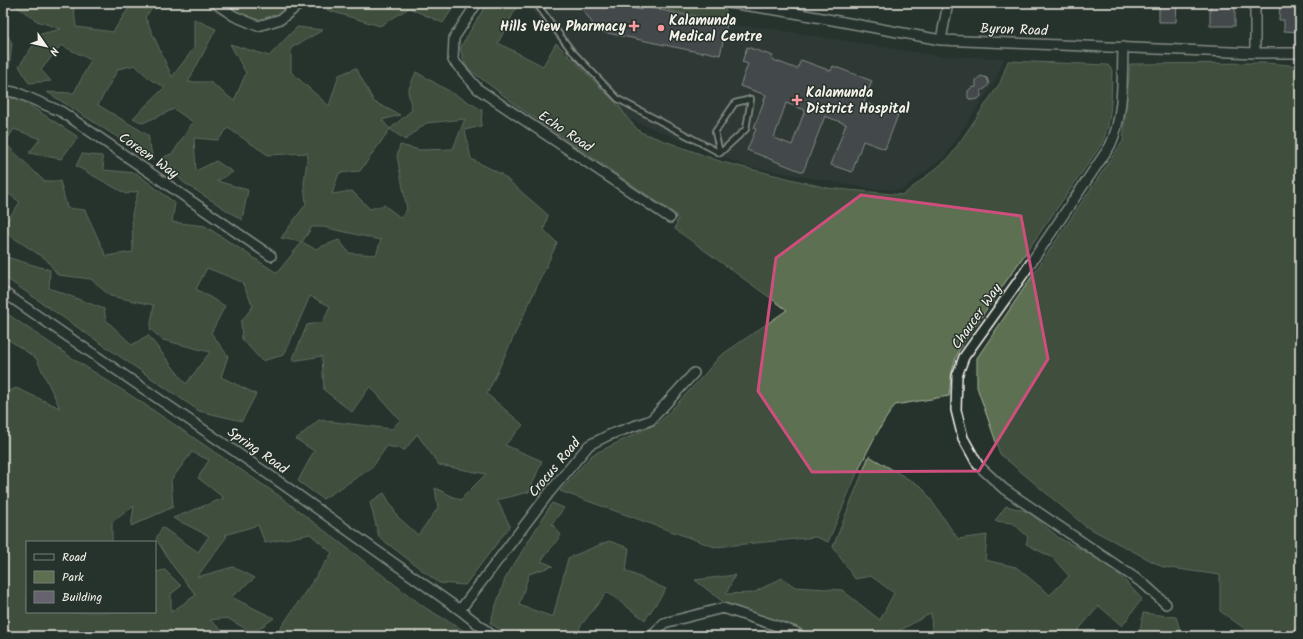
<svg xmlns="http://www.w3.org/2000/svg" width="1303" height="639" font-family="Kalam,sans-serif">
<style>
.built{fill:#394140}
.green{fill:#5d6f51;stroke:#a8b09c;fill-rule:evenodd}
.building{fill:#66636e;stroke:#f4f1e8;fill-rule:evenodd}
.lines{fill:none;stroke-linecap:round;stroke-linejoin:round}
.service-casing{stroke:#f4f1e8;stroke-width:8}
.minor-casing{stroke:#f4f1e8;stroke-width:12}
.service{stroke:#26332d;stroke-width:4.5}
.minor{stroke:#26332d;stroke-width:9}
.marked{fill:none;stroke:#ce4e7e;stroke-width:3;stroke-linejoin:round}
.poi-dot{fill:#ff9aa2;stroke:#26332d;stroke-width:1.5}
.labels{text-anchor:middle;stroke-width:3;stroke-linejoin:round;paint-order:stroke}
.poi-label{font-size:14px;font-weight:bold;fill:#f4f1e8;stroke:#26332d;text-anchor:start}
.street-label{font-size:14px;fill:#f4f1e8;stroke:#26332d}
</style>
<rect width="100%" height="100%" fill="#26332d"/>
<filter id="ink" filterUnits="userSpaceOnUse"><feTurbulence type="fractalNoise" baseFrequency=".025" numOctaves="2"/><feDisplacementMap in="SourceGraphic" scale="8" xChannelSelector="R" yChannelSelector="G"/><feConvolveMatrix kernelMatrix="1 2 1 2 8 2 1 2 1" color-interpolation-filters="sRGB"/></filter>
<g filter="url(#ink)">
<path class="built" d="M524,3H621L730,25L766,28L938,56L1004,58L995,81L945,156L902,190L874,189L746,166L627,118Z"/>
<path class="green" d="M12,3H73L76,27L113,32L132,3H157L145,17L172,77L194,48V19L216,29L188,82H210L234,101L246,73L230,44L269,56L297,27L323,30L291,48V72L329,106L339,75L356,68L374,102L400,115L382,120L390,129L412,110L408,91L416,72L482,110L481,126L465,130L471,159L501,174L548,215L544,230L557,243L487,394L523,425L505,445L542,461L529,492L497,500L510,526L465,585L439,583L379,537L370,502L384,493L398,517L418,535L438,508L435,488L460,500L486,474L439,465L417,434L405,450L387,446L372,468L323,499L298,481L314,451L296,439L319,420L392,429L400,420L370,386L352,412L324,390L322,356L292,361L307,325L323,322L330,306L310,296L284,355L262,361L242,339L241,322L253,306L242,282L207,268L196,289L225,306L211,333L228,356L221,377L256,394L242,421L199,411L3,276V256L50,270L49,288L104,309L106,320L132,345L148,335L186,384L210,352L163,340L150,329L154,305L110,296L91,279L58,275L46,259L3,231V227L20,202L3,190V97L20,99L78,137L61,159L29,153L40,139L14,129L5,143L44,181H60L67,208L85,210L106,256L133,252L132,214L138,191L126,194L76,166L82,154L102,156L104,170L136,173L175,203L172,222L205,226L277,273L302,242L281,238L306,204L304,183L308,153L268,155L228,128L218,140L194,138L196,171L216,161L233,172L217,181L248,190L242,220L183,182L162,158L173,153L193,122L174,109L143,123L133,118L165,87L151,80L135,65L118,69L98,105L148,135L153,160L47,92L74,93L91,60L61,45L41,70L51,81L29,83L19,66L41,34L61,29L37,21ZM465,119L453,149L420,150L400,145L397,156L407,209L401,218L384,205L370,209L352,191L332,194L339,173L360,171L390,129L405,140L426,123ZM312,227H323L381,240L376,255L349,253L339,240L315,249L302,242Z
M215,3H301L281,19L258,26Z
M331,3H456L443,23L409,8L380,26L327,10Z
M487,3H514L516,8L498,43L543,66L556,43L620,107L627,118L640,132L722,162L827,188L903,195L949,158L1000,83L1008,61L1108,65L1112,70C1111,96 1113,125 1099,148L963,343C952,362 951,375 949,396L895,405C865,446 848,496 828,542L816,537L715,547L560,491L592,455L660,422L704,375L720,356L787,310L675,229L678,218L675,214L520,108L466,67L460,48Z
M635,3H723L730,23Z
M3,29L12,43L8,78L3,77Z
M1265,63L1300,66V636H1255L1220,611V575L1163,567L1085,526L1000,454L977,387V358L1123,141L1130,64Z
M3,311L75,360L141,402L278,495L424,607L473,636H315L306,633L301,636H275L332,553L310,534L265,543L258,525L225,535L227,536L197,577L233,567L255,578L231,597L274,618L253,633L227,618L210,620L226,634V636H3V394L16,388L60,408L36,358L3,336ZM192,452L209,460L198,478L224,498L173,518L209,536L198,552L162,527L156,539L173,566L196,595L171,612V594L181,586L165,570L155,572V612H27V542H112V522L134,506L131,526L173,507L171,480Z
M869,456L922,487L958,539L987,535L985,560L1016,567L1050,595L1069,576L1053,558L1026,544L1028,537L1013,523L995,521L1006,506L1029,512L1059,538L1109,564L1142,599L1122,626L1099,606L1073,636H932L931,613L890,636H809L802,631L727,605L695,580L735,575L726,594L753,593L782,578L795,587L842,590L880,620L894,593L871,576L855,579L833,547Z
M552,503L564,508L552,524L561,535L541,561L553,566L529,574L519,605L553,617L568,558L609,541L629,548L626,571L666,589L645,620L607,592L579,628L584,636H510L490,623L505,579Z
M1143,613L1176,617L1182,636H1139Z"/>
<path class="building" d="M578,3H622L621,5L641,10L642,6L727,24L720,55L703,51V53L598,31Z
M1159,3H1177L1176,22H1159Z
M1210,3H1235V26H1210Z
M1280,3H1300V32L1284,31V20H1279Z
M747,47L773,56L771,59L797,69L801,60L831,71L833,66L872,81L864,102L898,115L885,149L863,141L852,172L831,165L846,124L825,116L803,172L747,150L756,129L754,128L766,95L740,86L748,64L742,62ZM786,103L805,110L792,145L774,138Z
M981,76L987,78L989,84L986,88L981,91V96L978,99L972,100L968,98V91L971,88L976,87V80Z"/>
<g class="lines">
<g class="service-casing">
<path id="service" d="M536,3L571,50L618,99L720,153
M751,99L746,129L720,153L715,132L735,103Z"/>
</g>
<g class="minor-casing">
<path id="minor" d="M215,3L234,16L258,26L281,19L301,3
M477,3L454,38L453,60L478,89L670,218
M729,3L789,12L941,40L1255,53H1300
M941,40L948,3
M1123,47C1122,80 1124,116 1110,146L1022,276L964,357L957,376L956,410L963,438L978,465L1004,489L1144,584L1166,604
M1255,53V3
M3,90L18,93L62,112L271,256
M3,292L281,483L460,610L493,636
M460,610L549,493L589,445L609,435L651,420L694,373
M652,636L664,623L723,608L795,632L801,636"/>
</g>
<use href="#service" class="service"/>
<use href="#minor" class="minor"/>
</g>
</g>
<path d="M0 0H1303V639H0ZM861,195L1021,216L1048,359L979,471L812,472L758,391L776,258Z" fill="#26332d" fill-opacity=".55" fill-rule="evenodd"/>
<path class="marked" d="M861,195L1021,216L1048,359L979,471L812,472L758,391L776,258Z"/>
<g class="poi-dot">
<path d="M632 20h4v4h4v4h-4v4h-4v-4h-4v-4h4z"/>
<circle cx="661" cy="28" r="4"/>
<path d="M795 94h4v4h4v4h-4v4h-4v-4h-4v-4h4z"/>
</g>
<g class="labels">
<g class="poi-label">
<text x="669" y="25">Kalamunda<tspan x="669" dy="16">Medical Centre</tspan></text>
<text x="626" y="31" text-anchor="end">Hills View Pharmacy</text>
<text x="806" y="97">Kalamunda<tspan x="806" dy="16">District Hospital</tspan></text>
</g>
<g class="street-label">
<text transform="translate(1014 29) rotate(2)" y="5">Byron Road</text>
<text transform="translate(566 131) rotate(34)" y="5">Echo Road</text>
<text transform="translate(149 155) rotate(35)" y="5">Coreen Way</text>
<text transform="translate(976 316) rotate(-55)" y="5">Chaucer Way</text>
<text transform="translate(258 450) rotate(35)" y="5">Spring Road</text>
<text transform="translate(554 467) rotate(-50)" y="5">Crocus Road</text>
</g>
</g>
<rect width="1303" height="639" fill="none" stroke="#26332d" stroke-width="16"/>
<rect x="8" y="8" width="1287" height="623" fill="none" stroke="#f4f1e8" stroke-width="1.5" filter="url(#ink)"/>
<rect x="26" y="541" width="130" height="72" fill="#26332d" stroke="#787f78"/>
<rect x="34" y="554" width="20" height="6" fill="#26332d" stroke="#787f78"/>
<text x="62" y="561" font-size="12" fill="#f4f1e8">Road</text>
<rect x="34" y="571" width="20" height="12" fill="#5d6f51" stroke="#787f78"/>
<text x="62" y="581" font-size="12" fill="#f4f1e8">Park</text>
<rect x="34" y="591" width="20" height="12" fill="#66636e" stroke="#787f78"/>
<text x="62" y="601" font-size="12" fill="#f4f1e8">Building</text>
<g transform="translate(46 46) rotate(124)" stroke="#26332d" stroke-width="3" paint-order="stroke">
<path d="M0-3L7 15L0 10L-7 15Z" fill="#f4f1e8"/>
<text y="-6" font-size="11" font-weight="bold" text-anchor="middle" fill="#f4f1e8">N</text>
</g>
</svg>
